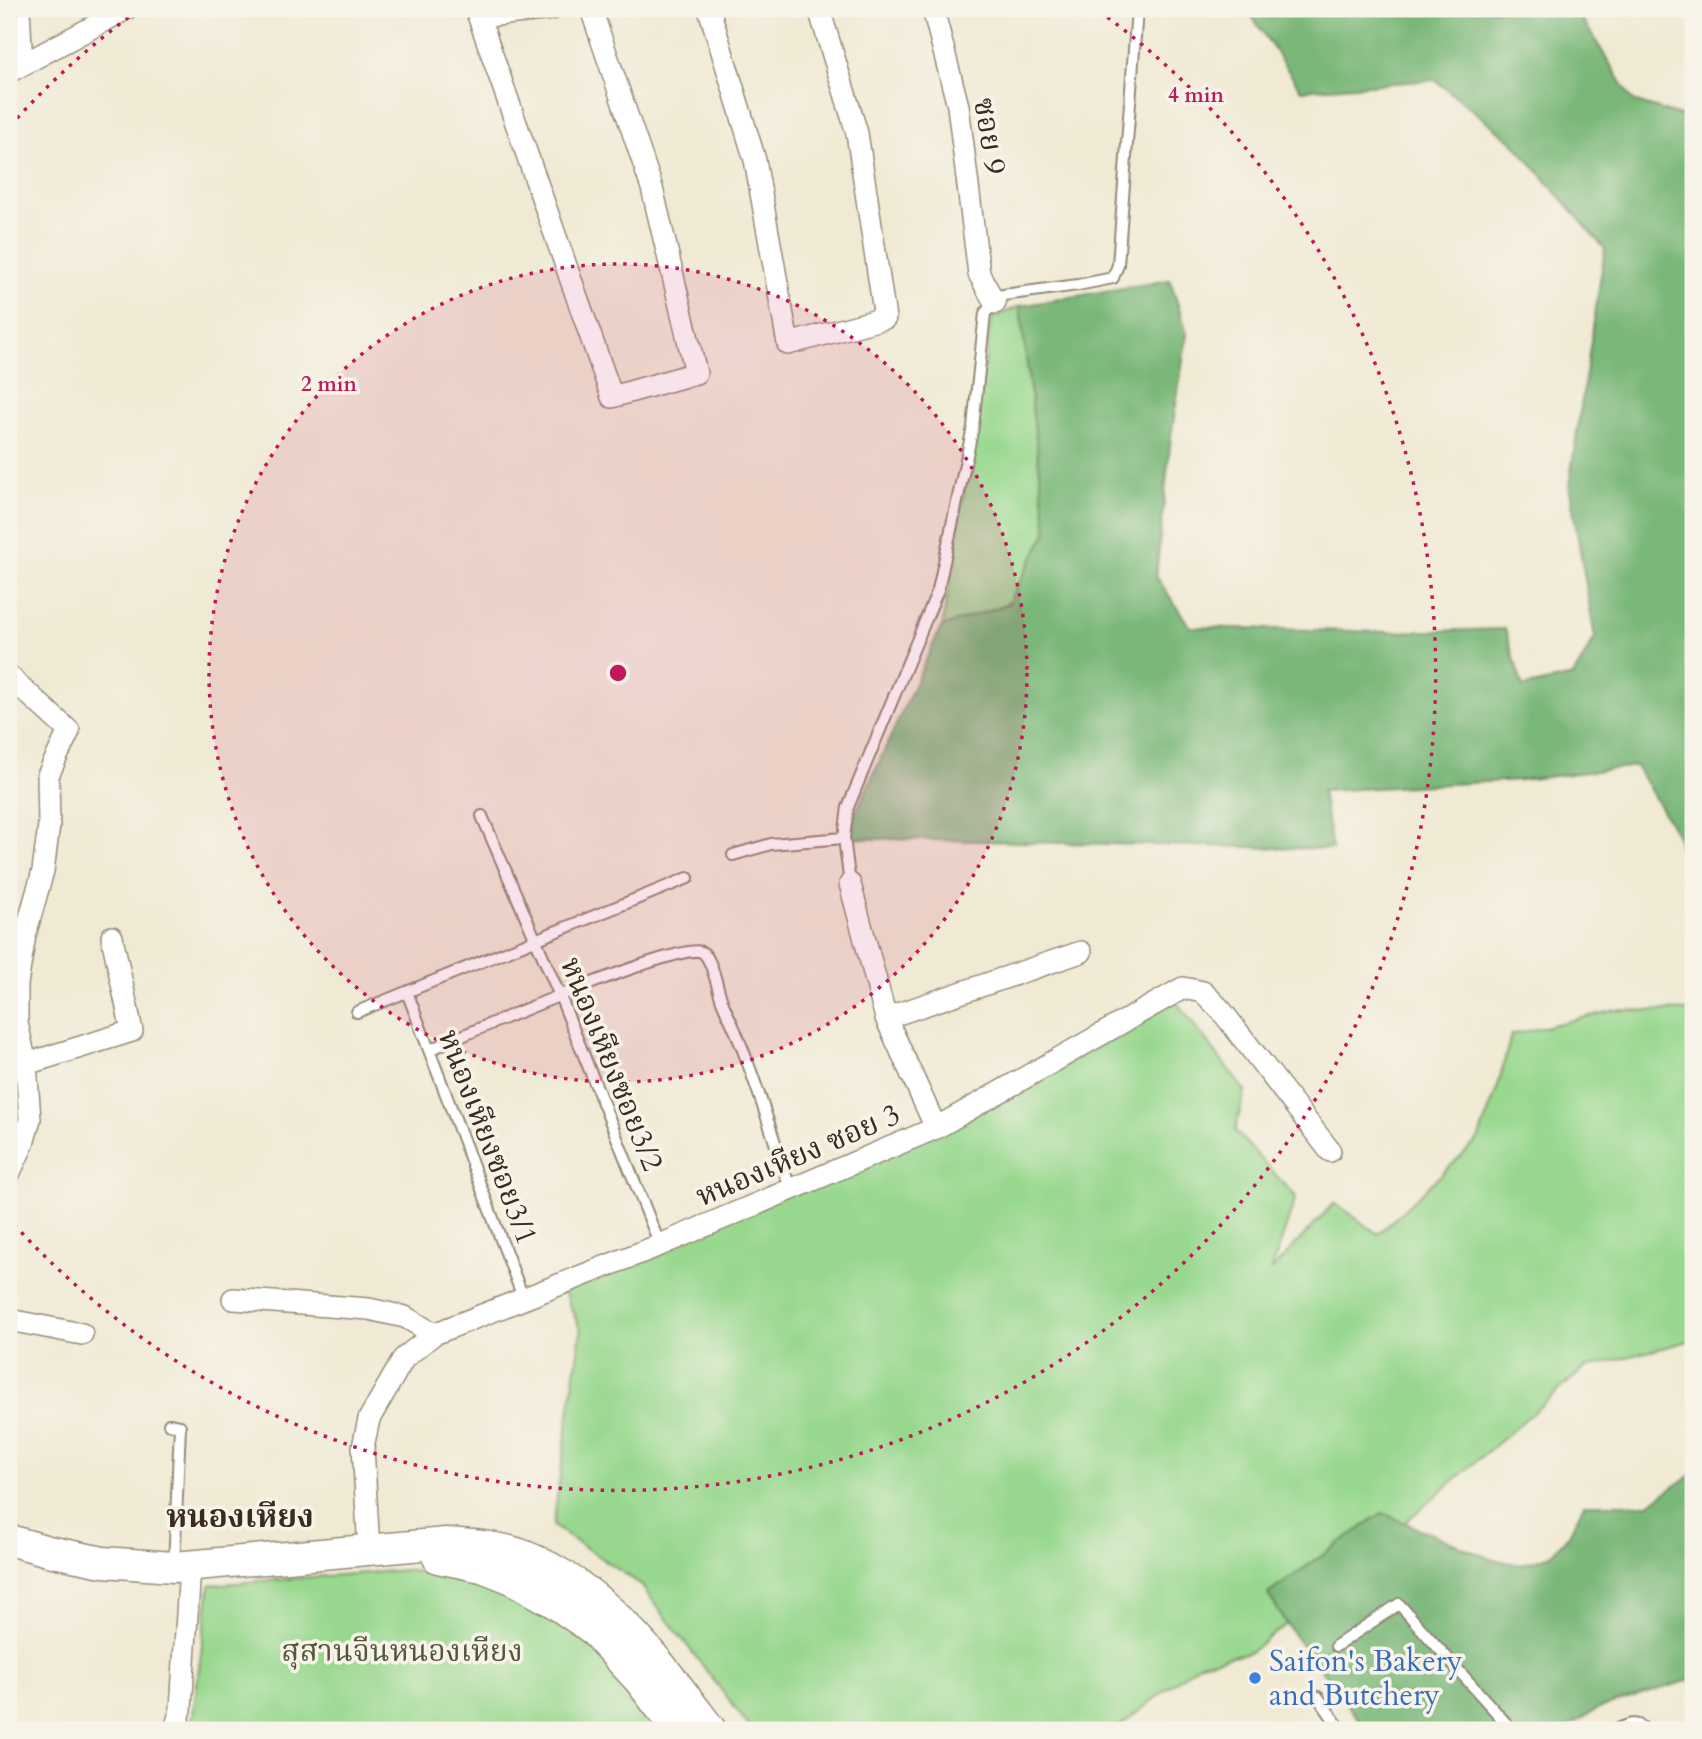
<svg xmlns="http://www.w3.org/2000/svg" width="1702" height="1739" font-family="Cardo,'Noto Serif Thai',serif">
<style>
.green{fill:#98d88e;stroke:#6a8156;stroke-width:2}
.forest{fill:#7ab879;stroke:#5a714c;stroke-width:2}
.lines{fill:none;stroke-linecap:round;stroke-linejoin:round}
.lane-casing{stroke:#968a79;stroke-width:14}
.street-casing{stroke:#968a79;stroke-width:24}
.secondary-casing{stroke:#968a79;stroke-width:33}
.lane{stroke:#fff;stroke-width:10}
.street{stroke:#fff;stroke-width:21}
.secondary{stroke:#fff;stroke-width:30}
.ring{fill:none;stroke:#c2185b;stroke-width:3.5;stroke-dasharray:3.5 7}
.shop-dot{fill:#3f7fe0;stroke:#f7f3e8;stroke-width:2.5}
.labels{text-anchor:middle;stroke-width:7;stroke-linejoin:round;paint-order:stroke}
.street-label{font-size:30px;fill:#3b2a1e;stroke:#f7f3e8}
.park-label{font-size:30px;fill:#52563a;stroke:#f7f3e8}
.shop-label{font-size:30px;fill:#366cbe;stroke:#f7f3e8;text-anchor:start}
.neighbourhood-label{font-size:32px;font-weight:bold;fill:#3b2a1e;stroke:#f7f3e8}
.centre{fill:#c2185b;stroke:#f7f3e8;stroke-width:3.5}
.ring-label{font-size:21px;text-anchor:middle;font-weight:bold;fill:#c2185b;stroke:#f7f3e8;stroke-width:7;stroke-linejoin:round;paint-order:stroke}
</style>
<rect width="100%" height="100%" fill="#f7f3e8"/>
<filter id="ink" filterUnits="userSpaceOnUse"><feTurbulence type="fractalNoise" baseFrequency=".0143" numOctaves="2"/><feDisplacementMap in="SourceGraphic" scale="14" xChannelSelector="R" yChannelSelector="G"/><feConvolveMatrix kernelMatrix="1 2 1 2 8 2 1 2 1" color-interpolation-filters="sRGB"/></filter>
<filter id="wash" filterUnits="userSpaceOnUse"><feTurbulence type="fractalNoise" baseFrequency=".00686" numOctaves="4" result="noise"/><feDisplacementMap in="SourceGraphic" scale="28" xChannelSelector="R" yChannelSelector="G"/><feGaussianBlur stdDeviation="1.57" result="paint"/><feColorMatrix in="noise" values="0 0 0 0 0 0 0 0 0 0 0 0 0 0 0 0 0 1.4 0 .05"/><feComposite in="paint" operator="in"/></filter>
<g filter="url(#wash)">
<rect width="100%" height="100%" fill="#f0ead4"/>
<path class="green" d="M1020,306L1047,531L1008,604L942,627L992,318Z
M1171,995L1245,1091L1235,1131L1296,1197L1271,1271L1334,1203L1378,1234L1478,1140L1498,1086L1511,1035L1615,1010L1693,1011V1340L1585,1368L1404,1523L1382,1513L1268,1594L1287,1624L1250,1652L1200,1663L1115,1730H752L640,1584L553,1526L581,1331L561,1285L949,1120Z
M405,1570L474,1580L533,1604L598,1648L662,1730H191L210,1585Z"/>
<path class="forest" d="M1247,9H1576L1633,101L1693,120V922L1678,837L1636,766L1521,780L1322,791L1332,849L844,838L941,627L1008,604L1047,532L1020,306L1170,280L1187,334L1171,436L1156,576L1190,627L1390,632L1505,629L1523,687L1573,676L1595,638L1569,485L1605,249L1514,143L1435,80L1301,90Z
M1693,1474V1679L1599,1708L1563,1730H1367L1294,1635L1268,1594L1382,1513L1488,1558L1521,1565L1551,1555L1570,1533L1584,1504H1648Z"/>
</g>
<g filter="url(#ink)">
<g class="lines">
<g class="lane-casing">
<path id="lane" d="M482,816L560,996L660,1245
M733,855L771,844L844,838
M850,884L844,838L848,807L938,590L973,427L985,313L1003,295L1078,285L1113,278L1118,265L1137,9
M407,992L524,1300
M357,1012L688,878
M429,1050C462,1036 683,940 702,952C713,959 717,989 722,1001C727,1014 734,1026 739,1040C759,1089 774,1141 791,1191
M169,1424L180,1426L174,1566
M1336,1646L1399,1604L1512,1730
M1318,1697L1341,1730
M1616,1730C1627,1725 1637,1720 1645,1730"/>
</g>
<g class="street-casing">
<path id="street" d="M19,9L22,65
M476,9L612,397L696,373L652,188L591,9
M709,9L755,160L788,344L885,318L857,133L819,9
M933,9L958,106L979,274L995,303
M479,17L552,9
M9,72L126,9
M9,676L69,731L48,775L49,825L43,871L25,935L17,984V1023L26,1064L30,1119L23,1144L9,1174
M850,884L886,1018L936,1128
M886,1018L1081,952
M26,1064L132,1031L112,937
M233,1299L369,1309L405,1317L434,1334
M9,1320L82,1334
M369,1550L363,1447L369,1419L404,1358L434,1334L660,1245L936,1128L1183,988L1203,992L1221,1010L1330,1151
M175,1730L181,1709L190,1567"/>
</g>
<g class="secondary-casing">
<path id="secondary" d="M9,1540L48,1551L103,1562L174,1567L446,1543C473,1545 500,1546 525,1556C608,1589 659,1662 711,1730
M438,1558L482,1567L510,1578L553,1602L592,1629L639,1680L677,1730"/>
</g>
<use href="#lane" class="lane"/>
<use href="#street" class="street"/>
<use href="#secondary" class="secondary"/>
</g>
</g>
<circle cx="618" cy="673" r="409" fill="#c2185b" fill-opacity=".12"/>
<g class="ring">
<circle cx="618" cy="673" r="409"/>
<path d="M10 126A818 818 0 0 1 137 11M1099 11A818 818 0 1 1 10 1220"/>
</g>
<circle class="shop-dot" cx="1255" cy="1678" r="7"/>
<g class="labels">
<g class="street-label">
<text transform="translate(990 136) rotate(81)" y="10">ซอย 9</text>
<text transform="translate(612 1064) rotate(68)" y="10">หนองเหียงซอย3/2</text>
<text transform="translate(488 1137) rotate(69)" y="10">หนองเหียงซอย3/1</text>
<text transform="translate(798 1155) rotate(-23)" y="10">หนองเหียง ซอย 3</text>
</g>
<g class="park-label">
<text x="402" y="1661">สุสานจีนหนองเหียง</text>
</g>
<g class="shop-label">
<text x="1269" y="1671">Saifon's Bakery<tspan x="1269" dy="34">and Butchery</tspan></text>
</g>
<g class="neighbourhood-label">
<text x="240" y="1527">หนองเหียง</text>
</g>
</g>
<circle cx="618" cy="673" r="10" class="centre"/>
<g class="ring-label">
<text x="1196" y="102">4 min</text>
<text x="329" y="391">2 min</text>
</g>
<rect width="1702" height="1739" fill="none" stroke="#f7f3e8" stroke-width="35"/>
</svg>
